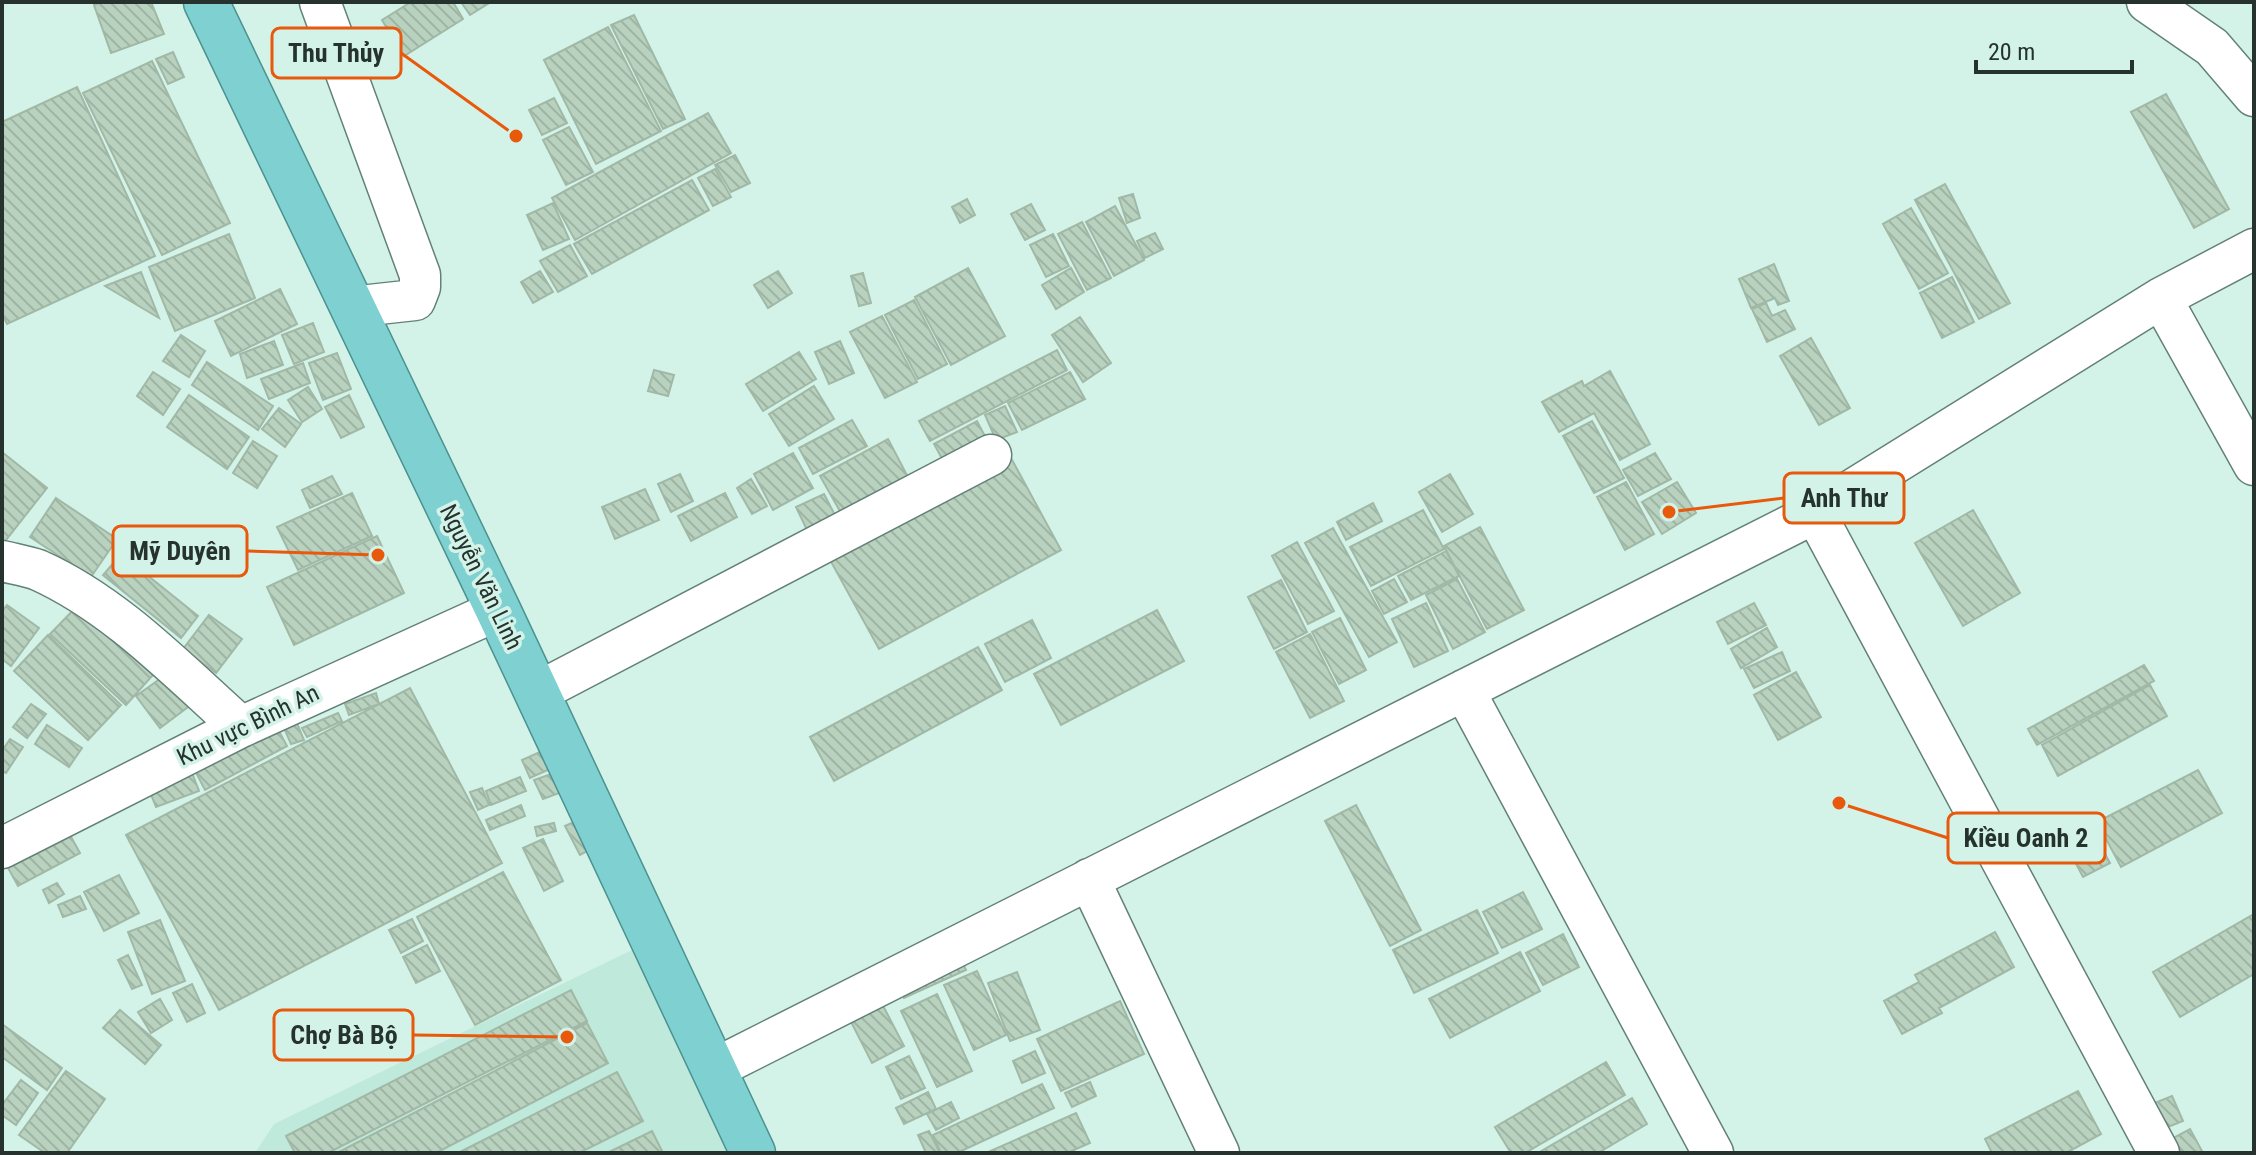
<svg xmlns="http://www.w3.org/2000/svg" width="2256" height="1155" font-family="'Roboto Condensed',sans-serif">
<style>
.built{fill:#bfe9db}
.building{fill:url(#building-back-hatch);stroke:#a0b8a5;stroke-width:2}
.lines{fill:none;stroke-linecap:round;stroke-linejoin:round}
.minor-casing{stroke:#648178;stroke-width:43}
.trunk-casing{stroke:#4b9290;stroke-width:47}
.minor{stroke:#fff;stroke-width:40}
.trunk{stroke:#7fd0d0;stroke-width:44}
.labels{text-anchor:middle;stroke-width:7;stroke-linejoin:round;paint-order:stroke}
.street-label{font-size:24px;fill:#26322e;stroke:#d3f3e9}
.leader{fill:none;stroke:#e8590c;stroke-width:3}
.callout-dot{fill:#e8590c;stroke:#d3f3e9;stroke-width:3}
.callout{fill:#d3f3e9;stroke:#e8590c;stroke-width:3}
.callout-label{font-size:26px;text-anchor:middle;font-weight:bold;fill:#26322e}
</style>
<defs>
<pattern id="building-back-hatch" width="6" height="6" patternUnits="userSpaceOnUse" patternTransform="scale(2)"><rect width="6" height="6" fill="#b9d2bf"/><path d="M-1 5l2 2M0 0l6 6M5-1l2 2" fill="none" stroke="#9fb5a4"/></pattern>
</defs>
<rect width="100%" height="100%" fill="#d3f3e9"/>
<path class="built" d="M634,949L739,1153H255L274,1124Z"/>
<path class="building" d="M101,2H151L164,34L111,53L94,5Z
M411,2H453L463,19L404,56L382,20Z
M461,2H491L470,15Z
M634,15L685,119L663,129L611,25Z
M608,27L661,131L596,164L544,60Z
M173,52L184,77L168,84L156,59Z
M152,61L230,223L162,255L83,93Z
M77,87L155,256L7,324L2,314V122Z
M2166,94L2229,209L2194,228L2131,112Z
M554,98L567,123L542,135L529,110Z
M708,113L731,153L575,240L552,198Z
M569,127L593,172L566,185L543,140Z
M735,155L750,183L731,192L715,165Z
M715,169L731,197L713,206L698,178Z
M692,180L709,210L592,274L574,244Z
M1945,184L2010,303L1979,319L1915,200Z
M1133,194L1140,218L1127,223L1119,198Z
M967,199L975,215L960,223L952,207Z
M553,203L569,239L543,250L527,215Z
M1031,204L1045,230L1025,240L1011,214Z
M1115,206L1144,260L1114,276L1086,222Z
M1911,208L1948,273L1919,289L1883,224Z
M1082,222L1111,278L1087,290L1058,234Z
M1155,233L1163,249L1145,258L1137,241Z
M229,234L255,298L175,331L149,267Z
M1053,234L1069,266L1046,277L1030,245Z
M570,245L587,276L558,292L540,261Z
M1774,264L1789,301L1778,305L1775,298L1751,308L1739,279Z
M968,268L1005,336L951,365L915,297Z
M1071,268L1084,292L1056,309L1042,285Z
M540,271L553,292L533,303L521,282Z
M778,271L792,293L768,308L754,285Z
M141,272L159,318L105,286Z
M863,273L871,303L859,306L851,276Z
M1952,277L1974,322L1942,338L1920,293Z
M280,289L297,324L231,356L215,321Z
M914,300L947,364L918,379L885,315Z
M1766,303L1772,316L1785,310L1795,329L1767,342L1752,309Z
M882,316L917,382L885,398L850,332Z
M1080,317L1111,363L1083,382L1052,335Z
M313,323L324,352L294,364L282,335Z
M181,335L205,351L189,377L163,361Z
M1811,338L1850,408L1819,425L1780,356Z
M274,341L283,365L247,378L240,354Z
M840,341L854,373L829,384L815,352Z
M1057,350L1067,370L930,441L919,421Z
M799,352L816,379L763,411L746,384Z
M337,353L351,389L323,400L309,363Z
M207,362L273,406L258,430L192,385Z
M303,363L310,383L269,399L261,379Z
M654,370L674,375L668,396L648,391Z
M1610,371L1650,444L1620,460L1594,413L1559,432L1542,402L1582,381L1584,386Z
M153,372L180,389L163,415L137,396Z
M1070,372L1085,399L1022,430L1008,403Z
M814,386L834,419L789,446L769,414Z
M308,387L322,409L302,422L288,400Z
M189,395L249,437L227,469L167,427Z
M349,395L364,427L341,438L325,407Z
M1005,406L1017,432L996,440L985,415Z
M279,408L301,424L285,447L262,429Z
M852,420L867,446L813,474L799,448Z
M977,421L989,444L946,466L934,444Z
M1592,421L1624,478L1594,493L1563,436Z
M888,439L908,477L841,513L820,476Z
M253,441L277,456L257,488L233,473Z
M2,452L47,488L2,545Z
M793,453L813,488L773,510L754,474Z
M1655,453L1671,479L1638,496L1623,470Z
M1011,458L1061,550L879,649L829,558Z
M680,474L693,501L671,512L658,484Z
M1450,474L1473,514L1442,532L1419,492Z
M332,476L342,494L310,508L302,490Z
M751,479L767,506L752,514L737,488Z
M1626,482L1654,534L1625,550L1597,497Z
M1677,482L1696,513L1662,534L1642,502Z
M645,489L659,520L615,539L602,507Z
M352,493L372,536L298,570L277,527Z
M725,493L737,517L691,541L678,516Z
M824,494L836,517L808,532L796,507Z
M56,498L117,539L91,577L30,537Z
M1373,503L1382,521L1346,540L1337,522Z
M1423,510L1444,549L1371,586L1350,547Z
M1973,510L2020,593L1963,626L1915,543Z
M1480,527L1524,610L1487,629L1444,546Z
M1333,528L1397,642L1369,657L1305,543Z
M377,536L404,593L294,645L267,587Z
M1297,542L1334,611L1308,624L1272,556Z
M1446,551L1459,576L1411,600L1398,576Z
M121,554L198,616L181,638L103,575Z
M1394,579L1407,602L1384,614L1372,591Z
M1457,579L1485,632L1453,649L1426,595Z
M1281,580L1307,632L1274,649L1248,597Z
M85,598L160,667L126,705L50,634Z
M1426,603L1448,651L1414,667L1392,619Z
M1754,603L1766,625L1728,644L1717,622Z
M7,605L39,628L11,666L2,659V611Z
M1157,610L1184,661L1061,725L1034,674Z
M209,615L242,639L216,673L183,649Z
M1340,618L1366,670L1339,684L1312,632Z
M1032,620L1051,658L1005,682L985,644Z
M1767,628L1777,647L1741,668L1731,649Z
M1310,634L1344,701L1310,718L1276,652Z
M48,635L121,705L88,740L14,671Z
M978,647L1002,690L834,781L810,737Z
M1782,652L1790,671L1754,688L1744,669Z
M2144,665L2154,681L2037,745L2028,729Z
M1796,672L1821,717L1778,740L1754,695Z
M164,676L188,707L160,728L136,696Z
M2150,685L2167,716L2058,776L2042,745Z
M410,688L502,863L219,1010L126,835Z
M376,693L379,704L349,715L345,704Z
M31,704L46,714L27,738L13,727Z
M291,709L304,740L291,744L278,714Z
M338,713L342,721L307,737L302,728Z
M272,718L287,746L205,790L190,761Z
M47,725L82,748L69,767L35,744Z
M10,739L23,747L6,773L2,771V751Z
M542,751L550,769L530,778L522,760Z
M189,765L199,791L156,807L146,782Z
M2198,770L2222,813L2121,867L2097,822Z
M554,773L562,792L543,799L534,780Z
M520,777L526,791L491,805L486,791Z
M482,788L489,805L478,810L470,792Z
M521,805L525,816L490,830L486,820Z
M1356,805L1421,930L1390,946L1325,821Z
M578,820L593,848L580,855L565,826Z
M554,823L556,831L537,836L535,827Z
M64,824L80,853L18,886L2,857Z
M2092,830L2110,863L2083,877L2065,843Z
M543,839L563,881L544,891L523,848Z
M503,872L561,980L475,1025L417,917Z
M119,875L139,913L104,931L84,892Z
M57,883L64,894L49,903L43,890Z
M1523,892L1542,929L1502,948L1483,912Z
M80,896L86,909L63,917L58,905Z
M1477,910L1498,953L1414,993L1393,950Z
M2254,914V974L2180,1017L2153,972Z
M412,919L423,941L401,953L389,930Z
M160,920L185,981L152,994L128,932Z
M1995,932L2014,967L1939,1008L1942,1013L1902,1034L1884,1001L1919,982L1915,975Z
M1563,934L1579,967L1543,985L1526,953Z
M427,945L440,971L416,983L403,957Z
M1520,952L1540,991L1450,1038L1429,999Z
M128,955L142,985L132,989L118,960Z
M960,957L966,970L904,998L898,985Z
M977,971L1006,1035L974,1050L944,985Z
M1017,972L1040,1030L1010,1041L988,983Z
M192,984L205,1013L187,1022L173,993Z
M571,990L587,1021L328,1153H295L286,1136Z
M937,994L972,1071L937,1087L901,1011Z
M879,998L904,1046L872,1063L847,1014Z
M160,999L172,1020L151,1033L138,1012Z
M1120,1001L1144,1054L1061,1091L1037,1039Z
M120,1010L161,1045L145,1064L103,1028Z
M587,1023L608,1063L436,1153H337Z
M2,1024L62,1068L47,1090L2,1057Z
M1035,1051L1045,1073L1022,1083L1013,1061Z
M909,1056L925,1088L901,1099L886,1067Z
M1606,1062L1625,1095L1525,1153H1511L1495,1127Z
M66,1071L105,1099L67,1153H45L19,1135Z
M617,1072L643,1121L579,1153H458Z
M21,1080L38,1093L16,1125L2,1115V1105Z
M1090,1082L1096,1096L1072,1107L1065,1093Z
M1042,1084L1054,1108L957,1153H941L933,1135Z
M2078,1091L2101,1134L2066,1153H1992L1985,1139Z
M928,1092L936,1109L904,1124L896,1108Z
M2172,1096L2183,1121L2158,1131L2147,1106Z
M1632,1098L1647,1124L1598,1153H1538Z
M951,1102L959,1118L936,1130L927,1114Z
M1076,1113L1090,1143L1067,1153H986Z
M2190,1129L2203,1153H2169L2164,1143Z
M652,1131L663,1153H607Z
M929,1131L939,1151L935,1153H926L918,1135Z"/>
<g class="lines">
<g class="minor-casing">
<path id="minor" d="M320,2L420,275V287L415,300L351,307
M2147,2L2212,47L2254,96
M2161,298L2254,465
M1815,513L2159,1153
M2,561C14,564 27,566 38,570C116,605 178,671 241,727
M1464,690L1713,1153
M536,693L991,455
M2,848L241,727L498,610
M1089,879L1219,1153
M714,1069L1815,513L2161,298L2254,249"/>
</g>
<g class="trunk-casing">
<path id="trunk" d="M206,2L498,610L753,1153"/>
</g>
<use href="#minor" class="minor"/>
<use href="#trunk" class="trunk"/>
</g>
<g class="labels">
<g class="street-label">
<text transform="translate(481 577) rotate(64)" y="8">Nguyễn Văn Linh</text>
<text transform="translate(248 725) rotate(-26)" y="8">Khu vực Bình An</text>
</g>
</g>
<path class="leader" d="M516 136L401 53M1669 512L1784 498M378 555L247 551M1839 803L1948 838M567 1037L413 1035"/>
<g class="callout-dot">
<circle cx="516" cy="136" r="8"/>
<circle cx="1669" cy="512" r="8"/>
<circle cx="378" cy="555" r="8"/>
<circle cx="1839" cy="803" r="8"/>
<circle cx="567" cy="1037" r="8"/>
</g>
<g class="callout">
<rect x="272" y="28" width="129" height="50" rx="8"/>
<rect x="1784" y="473" width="120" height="50" rx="8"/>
<rect x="113" y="526" width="134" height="50" rx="8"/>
<rect x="1948" y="813" width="157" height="50" rx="8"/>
<rect x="274" y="1010" width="139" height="50" rx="8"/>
</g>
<g class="callout-label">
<text x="336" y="62">Thu Thủy</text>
<text x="1844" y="507">Anh Thư</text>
<text x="180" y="560">Mỹ Duyên</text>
<text x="2026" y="847">Kiều Oanh 2</text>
<text x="344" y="1044">Chợ Bà Bộ</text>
</g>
<rect width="2256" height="1155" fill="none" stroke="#26322e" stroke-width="8"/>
<path d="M1976 60v12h156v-12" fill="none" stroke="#26322e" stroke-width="4"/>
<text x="1988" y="60" font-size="24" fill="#26322e" stroke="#d3f3e9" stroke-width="6" paint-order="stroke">20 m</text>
</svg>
